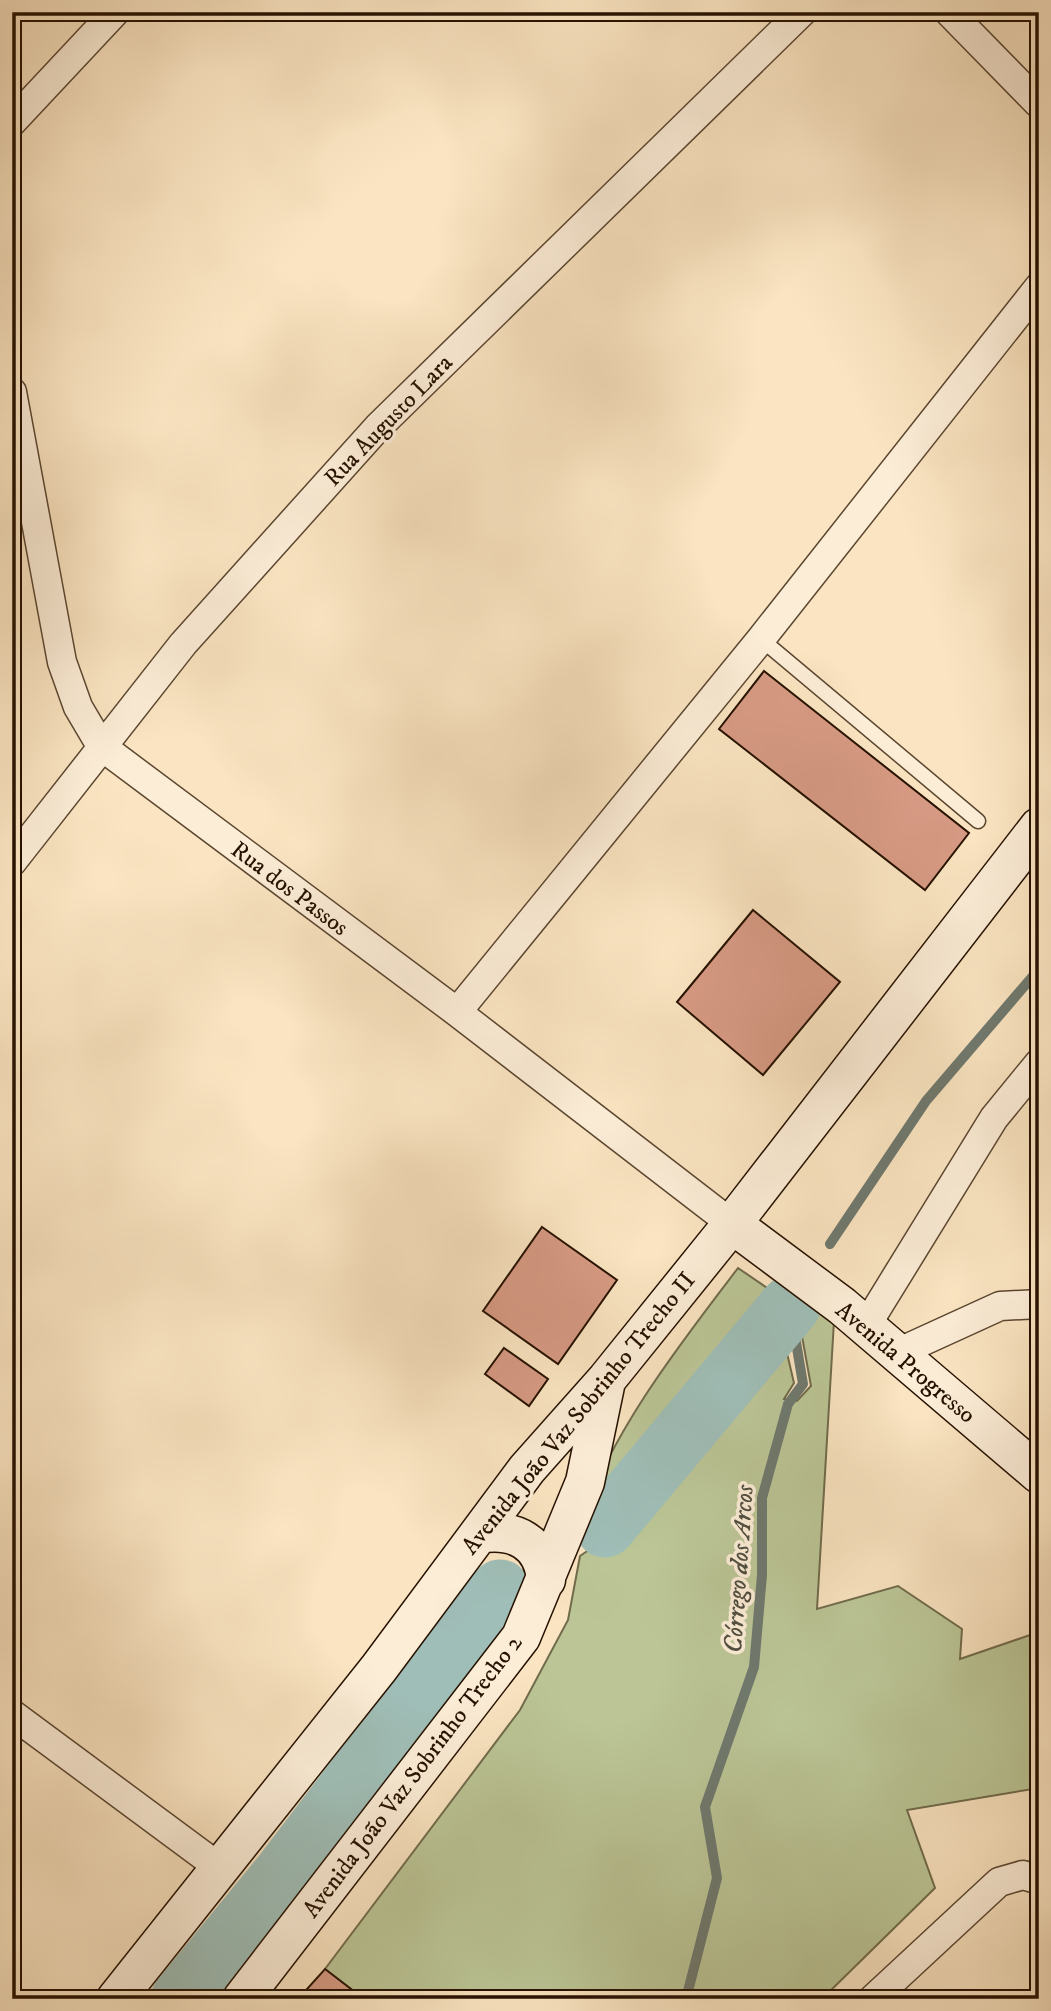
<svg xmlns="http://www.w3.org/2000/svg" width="1051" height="2011" font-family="'IM FELL DW Pica',serif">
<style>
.green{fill:#bbc596;stroke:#706b4b;stroke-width:2}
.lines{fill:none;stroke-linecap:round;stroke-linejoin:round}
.stream{stroke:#6f796e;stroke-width:10}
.river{stroke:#9fbeb7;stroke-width:61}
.building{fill:#d79a84;stroke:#261100;stroke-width:2}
.lane-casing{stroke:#5b4630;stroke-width:17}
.street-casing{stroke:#5b4630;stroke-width:31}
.secondary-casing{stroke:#261100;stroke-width:41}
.lane{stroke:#fcedd7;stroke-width:14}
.street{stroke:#fcedd7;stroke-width:28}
.secondary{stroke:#fcedd7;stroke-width:38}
.labels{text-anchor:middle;stroke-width:7;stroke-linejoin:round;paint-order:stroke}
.street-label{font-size:24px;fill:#261100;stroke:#fcedd7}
.water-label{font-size:26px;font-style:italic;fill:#504e40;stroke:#fcedd7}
</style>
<rect width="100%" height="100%" fill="#fae4c1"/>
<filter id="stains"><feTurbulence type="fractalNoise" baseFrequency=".00286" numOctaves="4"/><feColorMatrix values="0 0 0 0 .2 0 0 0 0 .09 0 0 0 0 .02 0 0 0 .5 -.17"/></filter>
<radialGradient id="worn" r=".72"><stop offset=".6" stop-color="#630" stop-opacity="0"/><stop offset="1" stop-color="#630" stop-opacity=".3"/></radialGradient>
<path class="green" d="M738,1268L773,1292L604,1514L578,1528C612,1431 676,1349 738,1268Z
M814,1306L834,1321L817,1609L898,1586L962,1629L960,1659L1039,1632V1788L907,1810L935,1888L822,1999H364L325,1969L520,1710L568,1620L580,1556L628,1523L698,1447L783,1336L794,1383L784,1399L797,1401L811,1386L801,1331Z"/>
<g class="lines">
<path class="stream" d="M830,1244L926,1101L1039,969
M686,1999L717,1878L705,1807L754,1667L762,1575V1498L788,1404L803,1384L790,1306"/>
<path class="river" d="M605,1527L790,1306
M181,1999L282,1876L500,1590"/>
</g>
<path class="building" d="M764,671L969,833L925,890L719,729Z
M753,910L840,982L763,1075L677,1002Z
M542,1227L617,1280L558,1364L483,1311Z
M504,1348L548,1379L529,1406L485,1374Z
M325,1969L364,1999H298Z"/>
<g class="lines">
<g class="lane-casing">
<path id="lane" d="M761,639L978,821"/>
</g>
<g class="street-casing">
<path id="street" d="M949,12L1039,104
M12,122L115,12
M12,392L62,662L78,707L101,746L457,1012L732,1224
M12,862L183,644L378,427L802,12
M457,1012L761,639L1039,287
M866,1326L994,1118L1039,1063
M897,1353L1000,1306L1039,1304
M12,1714L220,1868
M873,1999L999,1882L1023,1875L1039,1880"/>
</g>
<g class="secondary-casing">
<path id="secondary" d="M732,1224L842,1306L1039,1474
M479,1534C514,1528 543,1542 546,1580
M116,1999L379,1668L527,1469L607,1379L732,1224L1039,827
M242,1999L521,1637L585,1482L606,1381"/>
</g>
<use href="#lane" class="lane"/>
<use href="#street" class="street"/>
<use href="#secondary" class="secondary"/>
</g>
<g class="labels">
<g class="street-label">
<text transform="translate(388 420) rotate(-46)" y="8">Rua Augusto Lara</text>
<text transform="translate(290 888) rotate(37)" y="8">Rua dos Passos</text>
<text transform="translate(906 1362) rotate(40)" y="8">Avenida Progresso</text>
<text transform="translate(578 1413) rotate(-51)" y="8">Avenida João Vaz Sobrinho Trecho II</text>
<text transform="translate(412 1776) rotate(-53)" y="8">Avenida João Vaz Sobrinho Trecho 2</text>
</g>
<g class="water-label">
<text transform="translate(738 1569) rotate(-86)" y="9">Córrego dos Arcos</text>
</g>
</g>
<rect width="1051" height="2011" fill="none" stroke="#fae4c1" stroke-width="42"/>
<rect x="14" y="14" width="1023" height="1983" fill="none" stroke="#261100" stroke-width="3.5"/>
<rect x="21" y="21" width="1009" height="1969" fill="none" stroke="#261100" stroke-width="2"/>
<rect width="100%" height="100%" filter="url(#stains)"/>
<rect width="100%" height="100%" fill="url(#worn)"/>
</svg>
